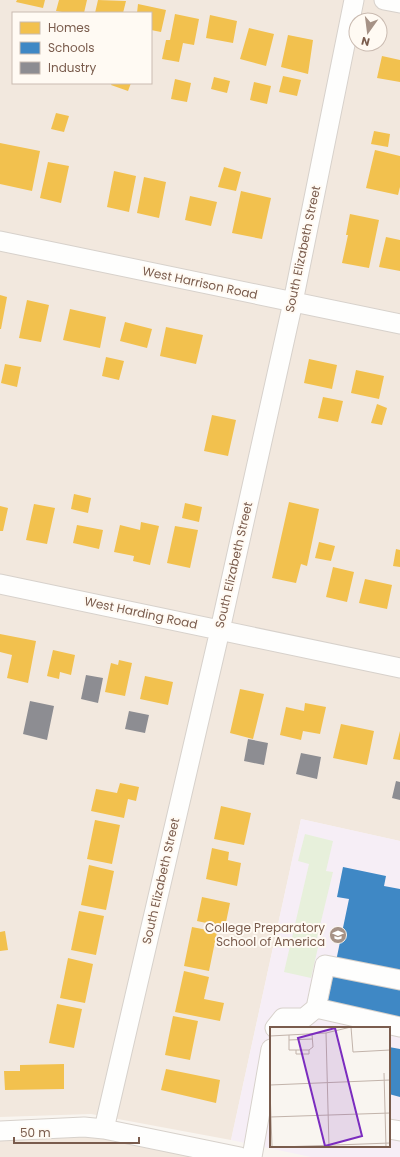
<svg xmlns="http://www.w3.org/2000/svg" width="400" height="1157" font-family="Poppins,sans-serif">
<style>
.residential{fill:#f2e8de;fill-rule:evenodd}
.education{fill:#f6eef6;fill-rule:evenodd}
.green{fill:#e7f0db}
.homes{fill:#f2c14e}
.schools{fill:#3f88c5}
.industry{fill:#8d8d92}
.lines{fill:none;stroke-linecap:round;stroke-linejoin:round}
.minor-casing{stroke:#d7d1cb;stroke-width:21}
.minor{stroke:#fefefd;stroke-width:19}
.labels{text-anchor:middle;stroke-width:4;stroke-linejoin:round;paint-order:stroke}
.street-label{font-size:12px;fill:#7a5c4d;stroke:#fffaf3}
.poi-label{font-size:12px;fill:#7a5c4d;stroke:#fffaf3;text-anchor:end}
.inset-road{fill:none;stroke:#c2b3aa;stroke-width:1}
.view{fill:#7b2cbf;fill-opacity:0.15;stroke:#7b2cbf;stroke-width:2}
.inset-edge{fill:none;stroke:#7a5c4d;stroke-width:2}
</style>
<rect width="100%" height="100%" fill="#f9f5f0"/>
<path class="residential" d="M0,0H400V318L0,234ZM13,13H151V83H13ZM356,20H380V44H356Z
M0,247L400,331V841L301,819L231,1140L91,1114L0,1117Z
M103,1136L203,1157H0V1140Z"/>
<path class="education" d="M301,819L400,841V1157H311L231,1140ZM271,1028H389V1146H271Z"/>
<path class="green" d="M305,834L333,841L326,871L333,872L316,942L319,943L311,978L284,972L309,864L298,861Z"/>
<path class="homes" d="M17,0H45L43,8L16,2Z
M59,0H87L84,13H68L56,11Z
M98,0L126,1L123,13H95Z
M138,4L166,10L161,32L151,30V13H137Z
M175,14L199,19L194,45L183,43L179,62L162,59L166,40H170Z
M210,15L237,21L233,43L206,38Z
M249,28L274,34L266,66L240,59Z
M288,35L313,40L308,74L281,67Z
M382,56L400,60V82L377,78Z
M283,76L301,80L297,96L279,92Z
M214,77L230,81L227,93L211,89Z
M175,79L191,83L187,102L171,99Z
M254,82L271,86L267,104L250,100Z
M112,83H131L128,91L111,85Z
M56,113L69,116L64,132L51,129Z
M374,131L390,134L388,147L371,144Z
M0,143L40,151L32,191L0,184Z
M375,150L400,156V187L398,195L366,188Z
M48,162L69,166L61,203L40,198Z
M224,167L241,172L236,191L218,187Z
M114,171L136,176L129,212L107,207Z
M144,177L166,182L159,218L137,213Z
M241,191L271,198L262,239L232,233Z
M190,196L217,202L211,226L185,220Z
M350,214L379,220L369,268L342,263L348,235H346Z
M386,237L400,240V271L379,267Z
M0,295L7,297L1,329H0Z
M27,300L49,305L41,342L19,338Z
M70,309L106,317L100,348L63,340Z
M125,322L152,329L147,348L120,341Z
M166,327L203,335L196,364L160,356Z
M106,357L124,361L119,380L102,376Z
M309,359L337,365L332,389L304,383Z
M5,364L21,367L17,387L1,383Z
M356,370L384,376L379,399L351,393Z
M323,397L343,401L338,422L318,418Z
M377,404L387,408L382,425L371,423Z
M212,415L236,420L228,456L204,451Z
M74,494L91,498L88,513L71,509Z
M289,502L319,509L307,566L301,564L296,583L272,578Z
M185,503L202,507L199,522L182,518Z
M34,504L55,508L47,544L26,540Z
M0,506L8,508L3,531H0Z
M141,522L159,526L150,565L133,561L134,556L114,552L120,525L140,530Z
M77,525L103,530L99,549L73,543Z
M175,526L198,530L190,568L167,563Z
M319,542L335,546L331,561L315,558Z
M396,549L400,550V567L393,566Z
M333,567L354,572L347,602L326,597Z
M365,579L392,585L387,609L359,603Z
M0,634L36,641L28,683L7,678L12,655L0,652Z
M53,650L75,655L71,675L60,672L59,679L47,676Z
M119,660L132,663L125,696L105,692L111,663L118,665Z
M145,676L173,682L168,705L140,699Z
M240,689L264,694L253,739L230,733Z
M305,703L326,707L320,734L303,731L301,740L280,735L286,707L304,711Z
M341,724L374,731L367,765L333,758Z
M400,731V760L393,759Z
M120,783L139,787L136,801L128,799L124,818L91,811L96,789L117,793Z
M221,806L251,813L244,845L214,839Z
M95,820L120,825L112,864L87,859Z
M212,848L229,852L228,860L241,863L237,886L206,879Z
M89,865L114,871L106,910L81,905Z
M202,897L230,903L225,927L197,921Z
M79,911L104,916L96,955L71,950Z
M192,927L217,932L209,971L184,966Z
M5,931L8,950L0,951V932Z
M68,958L93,964L85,1003L60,998Z
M184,971L209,977L204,999L224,1003L220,1021L175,1012Z
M57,1004L82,1009L74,1048L49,1043Z
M173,1016L198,1021L190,1060L165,1055Z
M64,1064V1089L5,1090L4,1071H20V1065Z
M166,1069L220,1080L216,1103L161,1090Z"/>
<path class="schools" d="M343,867L386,876L384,886L400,889V1024L326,1009L349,899L337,897Z
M389,1047L400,1049V1097L389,1094Z"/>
<path class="industry" d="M86,675L103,678L98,703L81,699Z
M30,701L54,706L47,740L23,734Z
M129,711L149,715L145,733L125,729Z
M248,739L268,743L264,765L244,761Z
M301,753L321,757L317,779L296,774Z
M396,781L400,782V800L392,798Z"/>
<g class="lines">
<g class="minor-casing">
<path id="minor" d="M384,0L400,3
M0,241L400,324
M0,584L400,668
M316,1008L325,965L400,980
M275,1028L283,1018H304L316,1008L400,1027
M104,1129L220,630L293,302L354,0
M389,1129L400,1131
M0,1131L84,1127L104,1129L240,1157
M252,1157L271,1049"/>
</g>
<use href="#minor" class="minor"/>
</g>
<defs>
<g id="school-disc" transform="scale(0.9)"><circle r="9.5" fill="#a69286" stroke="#fffaf3"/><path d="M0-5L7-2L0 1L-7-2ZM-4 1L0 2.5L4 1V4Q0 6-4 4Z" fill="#fff"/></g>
</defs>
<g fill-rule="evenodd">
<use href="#school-disc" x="338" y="935"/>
</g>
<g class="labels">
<g class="street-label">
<text transform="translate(303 249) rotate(-78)" y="4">South Elizabeth Street</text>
<text transform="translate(200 283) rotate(12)" y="4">West Harrison Road</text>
<text transform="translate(234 565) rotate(-77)" y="4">South Elizabeth Street</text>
<text transform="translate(141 613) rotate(12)" y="4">West Harding Road</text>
<text transform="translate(161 881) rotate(-77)" y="4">South Elizabeth Street</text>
</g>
<g class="poi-label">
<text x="325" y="932">College Preparatory<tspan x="325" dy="14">School of America</tspan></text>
</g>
</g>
<g transform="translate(270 1027)">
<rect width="120" height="120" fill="#f9f5f0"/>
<path class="inset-road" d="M81,0L83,25L120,23M56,6L59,120M19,8V23H39L43,20L42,7M0,9L56,6L81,0M19,13L42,12M26,23V27H39V23M114,46L116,120M0,58L120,53M0,62L2,120M0,90L120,86M11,120L120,116"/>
<path class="view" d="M65,1L92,109L55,119L28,11Z"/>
<rect width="120" height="120" class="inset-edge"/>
</g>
<rect x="12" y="12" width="140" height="72" fill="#fffaf3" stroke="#cabbb1"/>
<rect x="20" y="22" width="20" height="12" fill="#f2c14e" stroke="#cabbb1"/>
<text x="48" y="32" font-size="12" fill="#7a5c4d">Homes</text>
<rect x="20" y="42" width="20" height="12" fill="#3f88c5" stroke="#cabbb1"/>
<text x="48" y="52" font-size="12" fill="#7a5c4d">Schools</text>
<rect x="20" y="62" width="20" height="12" fill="#8d8d92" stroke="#cabbb1"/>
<text x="48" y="72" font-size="12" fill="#7a5c4d">Industry</text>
<g transform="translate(368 32) rotate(194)"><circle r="19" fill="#fffaf3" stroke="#cabbb1"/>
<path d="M0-3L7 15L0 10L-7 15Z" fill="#a69286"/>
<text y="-6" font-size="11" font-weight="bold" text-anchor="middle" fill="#7a5c4d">N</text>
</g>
<path d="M14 1137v6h125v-6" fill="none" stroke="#7a5c4d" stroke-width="2"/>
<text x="20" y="1137" font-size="12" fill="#7a5c4d" stroke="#fffaf3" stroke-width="3" paint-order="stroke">50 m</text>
</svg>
